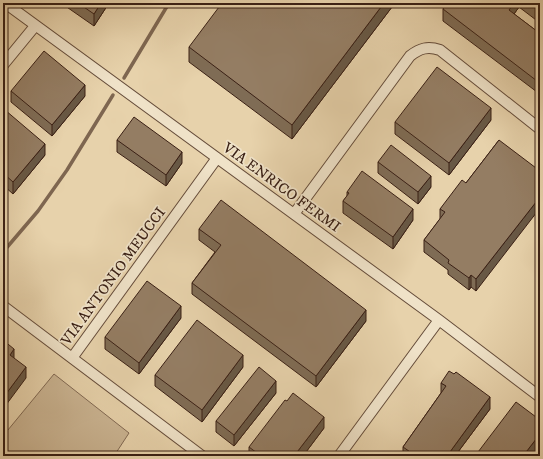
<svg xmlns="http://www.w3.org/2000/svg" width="543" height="459" font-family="'IM FELL DW Pica',serif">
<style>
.green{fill:#cab492;stroke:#826a54}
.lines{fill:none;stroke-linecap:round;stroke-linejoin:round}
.stream{stroke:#7e6650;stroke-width:3.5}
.street-casing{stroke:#654c3a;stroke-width:12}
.street{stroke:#efe2c8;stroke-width:10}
.wall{fill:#7f6c55;stroke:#3a2015}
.shaded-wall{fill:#685845;stroke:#3a2015}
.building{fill:#947d63;stroke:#3a2015}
.labels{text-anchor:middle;stroke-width:3.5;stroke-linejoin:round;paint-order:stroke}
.street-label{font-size:15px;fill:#3a2015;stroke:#efe2c8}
</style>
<rect width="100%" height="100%" fill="#e7d2ab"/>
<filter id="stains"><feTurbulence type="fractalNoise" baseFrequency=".005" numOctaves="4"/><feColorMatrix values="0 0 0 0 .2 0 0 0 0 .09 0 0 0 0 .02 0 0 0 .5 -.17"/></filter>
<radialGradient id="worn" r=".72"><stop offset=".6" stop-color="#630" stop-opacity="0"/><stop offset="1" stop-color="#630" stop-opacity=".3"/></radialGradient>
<path class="green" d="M54,374L129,433L114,456H3V436Z"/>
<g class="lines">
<path class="stream" d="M124,78L169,3
M3,252L38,211L67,170L113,95"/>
<g class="street-casing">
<path id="street" d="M5,3L439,320L540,397
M3,65L35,26
M294,214L410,56C420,48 428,46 440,50L540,129
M3,306L202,456
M72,358L217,158
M339,456L439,320"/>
</g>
<use href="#street" class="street"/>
</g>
<path class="wall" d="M61,3H109L94,26Z
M395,3L292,139L189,62V47Z
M447,3H540V23L519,7L514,14L538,32L540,29V89L537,92L443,21V9Z
M11,91L85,96L52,136L11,102Z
M3,112L45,155L13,194L3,185Z
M491,120L449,175L395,134V122Z
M117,140L182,163L166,186L117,152Z
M499,140L476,291L471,287L469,290L448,274V270L424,252V240L440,219V209L466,183Z
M378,162L431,187L418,204L378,173Z
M347,192L413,220L393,249L343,213V201L347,196Z
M199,229L366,321L316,387L192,294V283L215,252L199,240Z
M181,318L139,374L105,349V337Z
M243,367L202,422L155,386V375Z
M441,383L490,409L455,456H403V447L441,393Z
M276,393L234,446L216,432V421Z
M324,428L303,456H249V447Z"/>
<path class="shaded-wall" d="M101,3H109L94,26V14Z
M384,3H395L292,139V125Z
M514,3H519V7L509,21V10Z
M540,77V89L537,92V81Z
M85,85V96L52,136V125Z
M491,108V120L449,175V163Z
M45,144V155L13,194V182Z
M182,152V163L166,186V175Z
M431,176V187L418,204V192Z
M540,197V208L476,291V279Z
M4,199V210L3,212V200Z
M413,209V220L393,249V237Z
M471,275V287L469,290V278Z
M181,306V318L139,374V363Z
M366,310V321L316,387V376Z
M14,349V360L10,355Z
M243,355V367L202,422V410Z
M26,367V378L3,409V398Z
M276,381V393L234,446V435Z
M490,397V409L455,456H447Z
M324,417V428L303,456H294Z
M540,434V445L532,456H523Z"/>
<path class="building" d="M78,3H101L94,14Z
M222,3H384L292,125L189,47Z
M447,3H514L509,10L538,32L540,29V77L537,81L443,9Z
M529,3H540V11Z
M44,51L85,85L52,125L11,91Z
M437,67L491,108L449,163L395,122Z
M5,110L45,144L13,182L3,173V112Z
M134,117L182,152L166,175L117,140Z
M499,140L540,171V197L476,279L471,275L469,278L448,263L449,260L424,240L445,212L440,209L462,180L466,183Z
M391,145L431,176L418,192L378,162Z
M362,171L413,209L393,237L343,201L349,193L347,192Z
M221,200L366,310L316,376L192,283L221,245L199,229Z
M147,281L181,306L139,363L105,337Z
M197,320L243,355L202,410L155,375Z
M3,340L14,349L10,355L26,367L3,398Z
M259,367L276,381L234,435L216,421Z
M449,371L454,374L456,372L490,397L447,456H416L403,447L446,386L441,383Z
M293,393L324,417L294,456H261L249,447L285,400L287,401Z
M516,402L540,420V434L523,456H475Z"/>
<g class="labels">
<g class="street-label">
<text transform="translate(282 187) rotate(36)" y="5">VIA ENRICO FERMI</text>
<text transform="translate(113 276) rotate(-54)" y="5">VIA ANTONIO MEUCCI</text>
</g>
</g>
<rect width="543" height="459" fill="none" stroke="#e7d2ab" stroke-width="16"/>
<rect x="4" y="4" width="535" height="451" fill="none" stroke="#3a2015" stroke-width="2"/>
<rect x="8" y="8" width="527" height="443" fill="none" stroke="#3a2015"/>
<rect width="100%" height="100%" filter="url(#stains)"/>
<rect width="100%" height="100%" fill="url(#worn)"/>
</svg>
